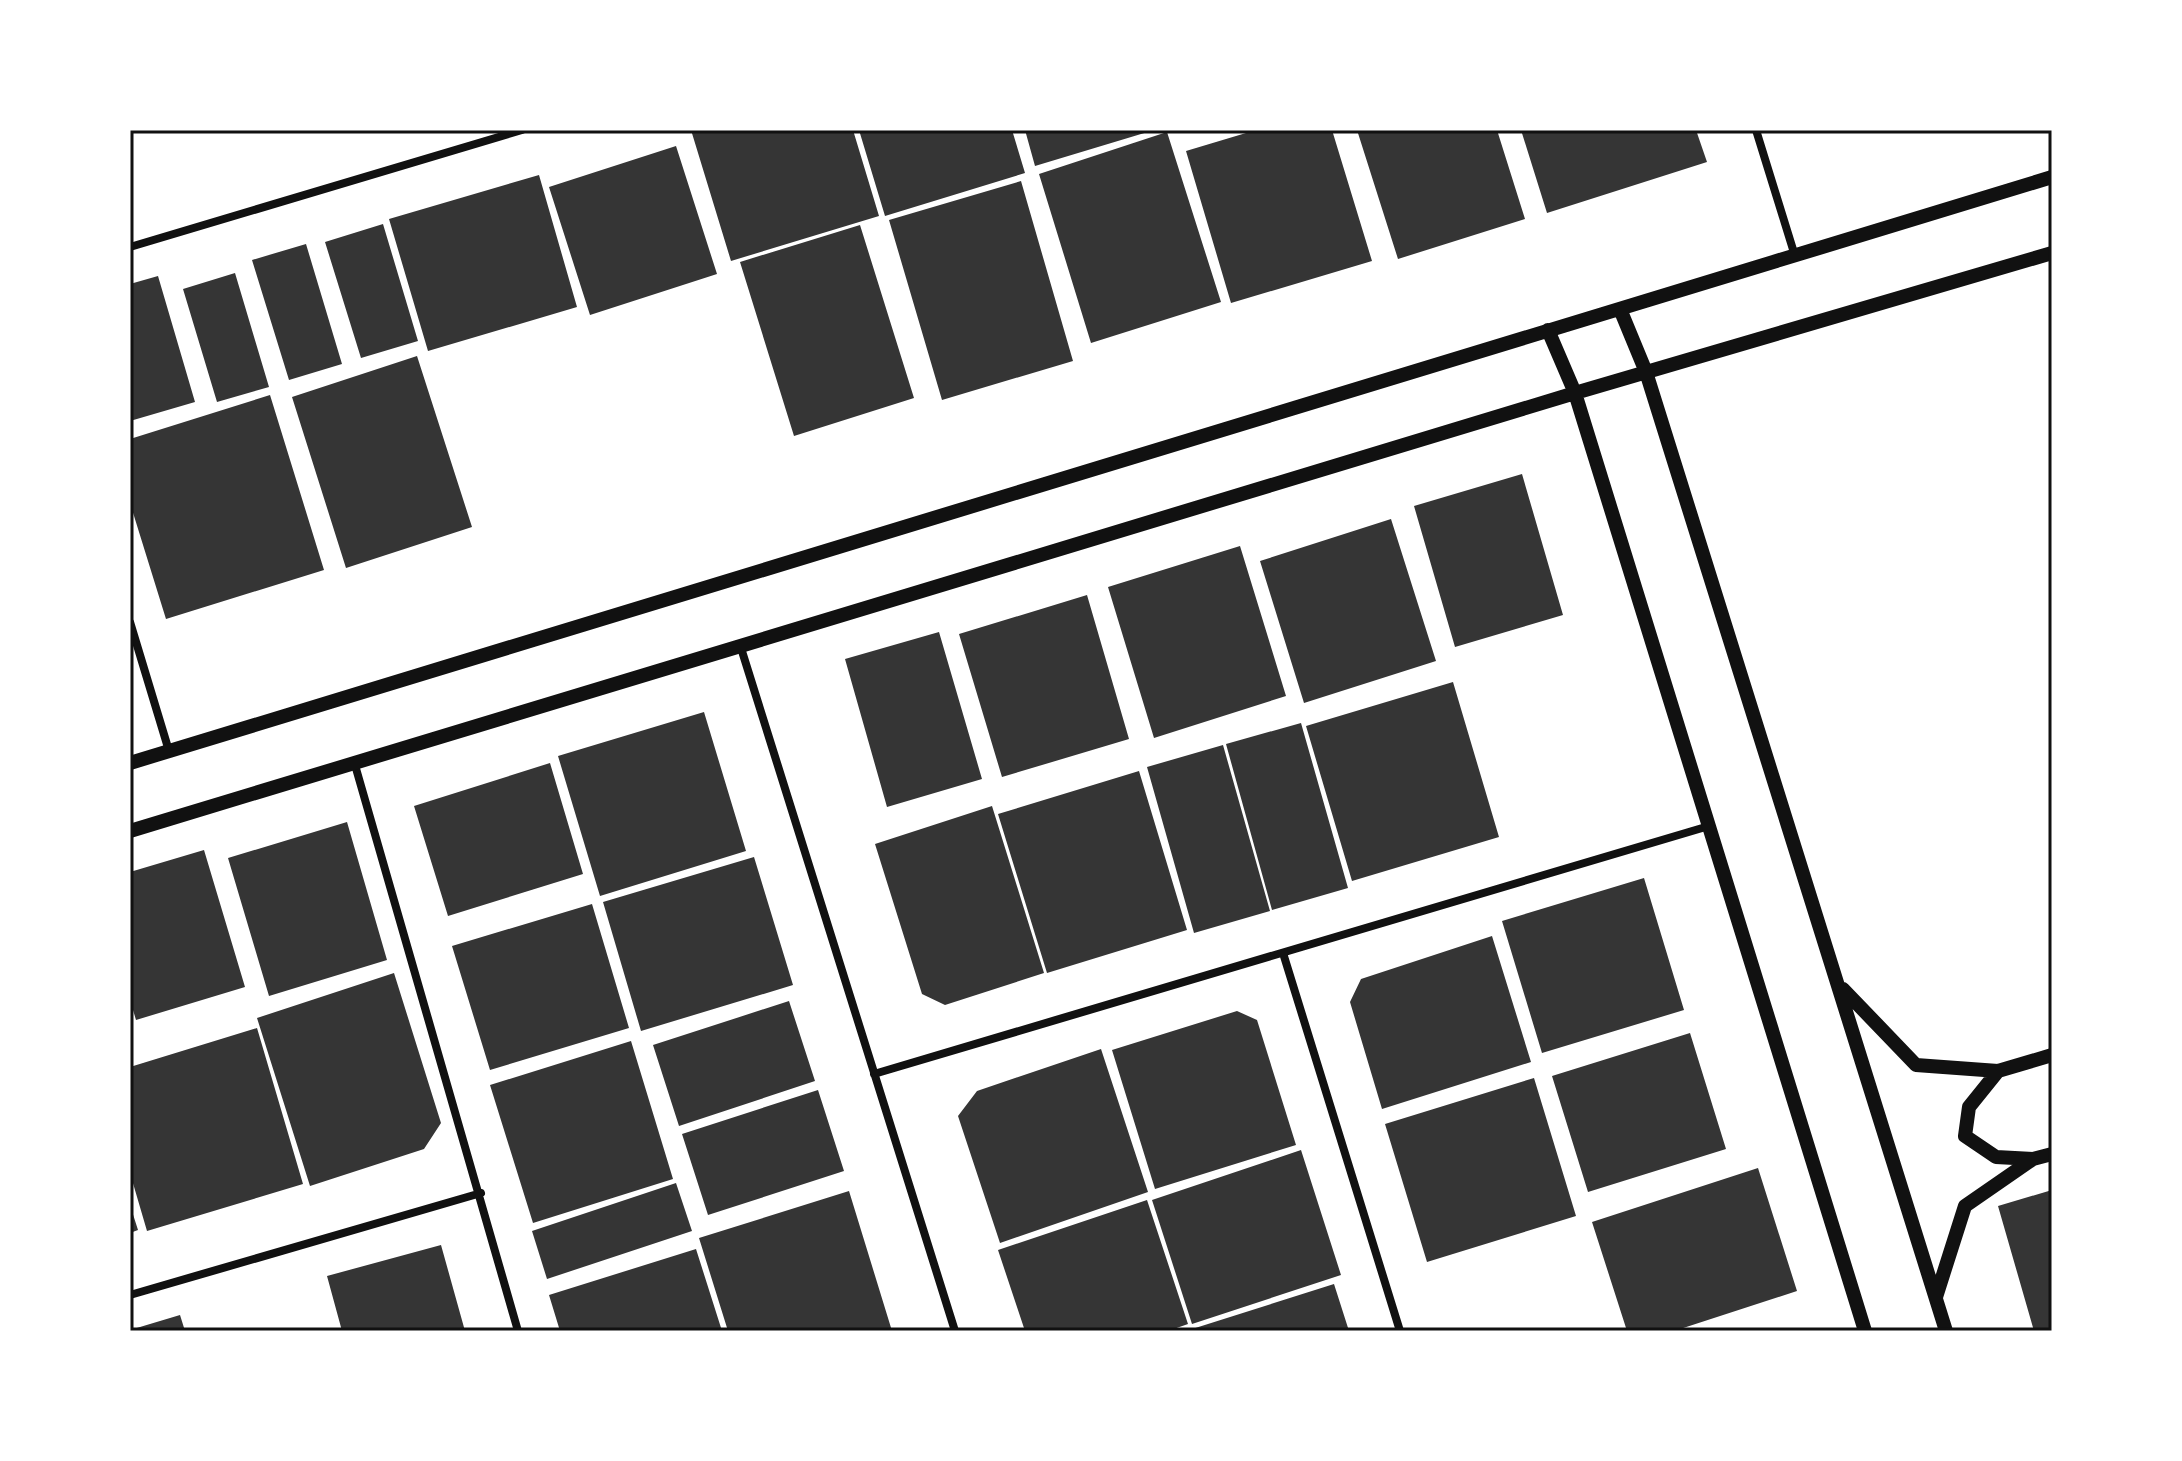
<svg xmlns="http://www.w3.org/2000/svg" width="2182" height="1461" font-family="Commissioner,sans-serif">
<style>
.building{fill:#353535}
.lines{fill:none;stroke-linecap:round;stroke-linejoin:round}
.minor{stroke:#111;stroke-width:8}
.tertiary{stroke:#111;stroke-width:14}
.neatline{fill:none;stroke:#111;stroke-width:3}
</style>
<rect width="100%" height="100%" fill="#fff"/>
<path class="building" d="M691,130H853L879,216L731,261Z
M859,130H1012L1025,173L885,216Z
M1025,130H1151V131L1035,166Z
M1256,130H1332L1372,261L1231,303L1186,151Z
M1357,130H1497L1525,219L1398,259Z
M1521,130H1696L1707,162L1547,213Z
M1167,132L1221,302L1091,343L1039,174Z
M676,146L717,274L590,315L549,187Z
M539,175L577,307L428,351L389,219Z
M1021,181L1073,361L942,400L889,220Z
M383,224L418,341L361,358L325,242Z
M860,225L914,398L794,436L740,262Z
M306,244L342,364L289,380L252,260Z
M235,273L269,387L217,402L183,289Z
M158,276L195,402L130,421V284Z
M417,356L472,527L346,568L292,397Z
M270,395L324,570L166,619L130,503V439Z
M1522,474L1563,615L1455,647L1414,506Z
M1391,519L1436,661L1304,703L1260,561Z
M1240,546L1286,696L1154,738L1108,587Z
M1087,595L1129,739L1002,777L959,634Z
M939,632L982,779L887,807L845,659Z
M1453,682L1499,837L1352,881L1306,726Z
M704,712L746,851L600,896L558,756Z
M1301,723L1348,888L1272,910L1226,744Z
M1223,745L1270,911L1194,933L1147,767Z
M550,763L583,874L448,916L414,806Z
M1139,771L1187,930L1047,973L998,814Z
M992,806L1044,973L945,1005L922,994L875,844Z
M347,822L387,960L269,996L228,858Z
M204,850L245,987L136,1020L130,1000V872Z
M754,857L793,985L641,1031L603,902Z
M1644,878L1684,1010L1542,1053L1502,921Z
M592,904L629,1028L490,1070L452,946Z
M1492,936L1531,1062L1382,1109L1350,1002L1361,979Z
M394,973L441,1123L424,1149L310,1186L257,1018Z
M789,1001L815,1081L679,1126L653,1045Z
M1237,1011L1257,1020L1296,1145L1155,1189L1112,1050Z
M257,1028L303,1184L147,1231L130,1173V1067Z
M1690,1033L1726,1149L1588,1192L1552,1076Z
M631,1041L673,1179L533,1223L490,1085Z
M1101,1049L1148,1192L1000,1243L958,1116L977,1091Z
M1534,1078L1576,1216L1427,1262L1385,1124Z
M818,1090L844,1171L708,1215L682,1134Z
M1301,1150L1341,1275L1192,1324L1152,1200Z
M1758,1168L1797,1291L1674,1331H1627L1592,1222Z
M676,1183L692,1231L547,1279L532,1231Z
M2052,1190V1331H2034L1998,1206Z
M849,1191L892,1331H728L699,1238Z
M1147,1200L1188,1324L1168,1331H1025L998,1250Z
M130,1205L138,1230L130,1233Z
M441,1245L465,1331H342L327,1276Z
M696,1249L722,1331H560L549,1295Z
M1334,1284L1349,1331H1189V1330Z
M180,1315L185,1331H130V1330Z"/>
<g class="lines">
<path class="minor" d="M1756,130L1795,256
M130,247L522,130
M130,622L169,751
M741,648L955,1331
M355,765L518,1331
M1283,953L1400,1331
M874,1074L1709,826
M130,1295L481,1193"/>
<path class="tertiary" d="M1620,309L1646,372L1946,1331
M1548,330L1575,393L1865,1331
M130,763L2052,177
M130,831L1575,393L2052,253
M1843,989L1916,1065L1998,1071L2052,1055
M1998,1071L1969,1107L1965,1136L1996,1157L2033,1159
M1936,1297L1965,1206L2033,1159L2052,1154"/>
</g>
<rect width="2182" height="1461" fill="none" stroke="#ffffff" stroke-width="264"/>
<rect x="132" y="132" width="1918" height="1197" class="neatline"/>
</svg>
